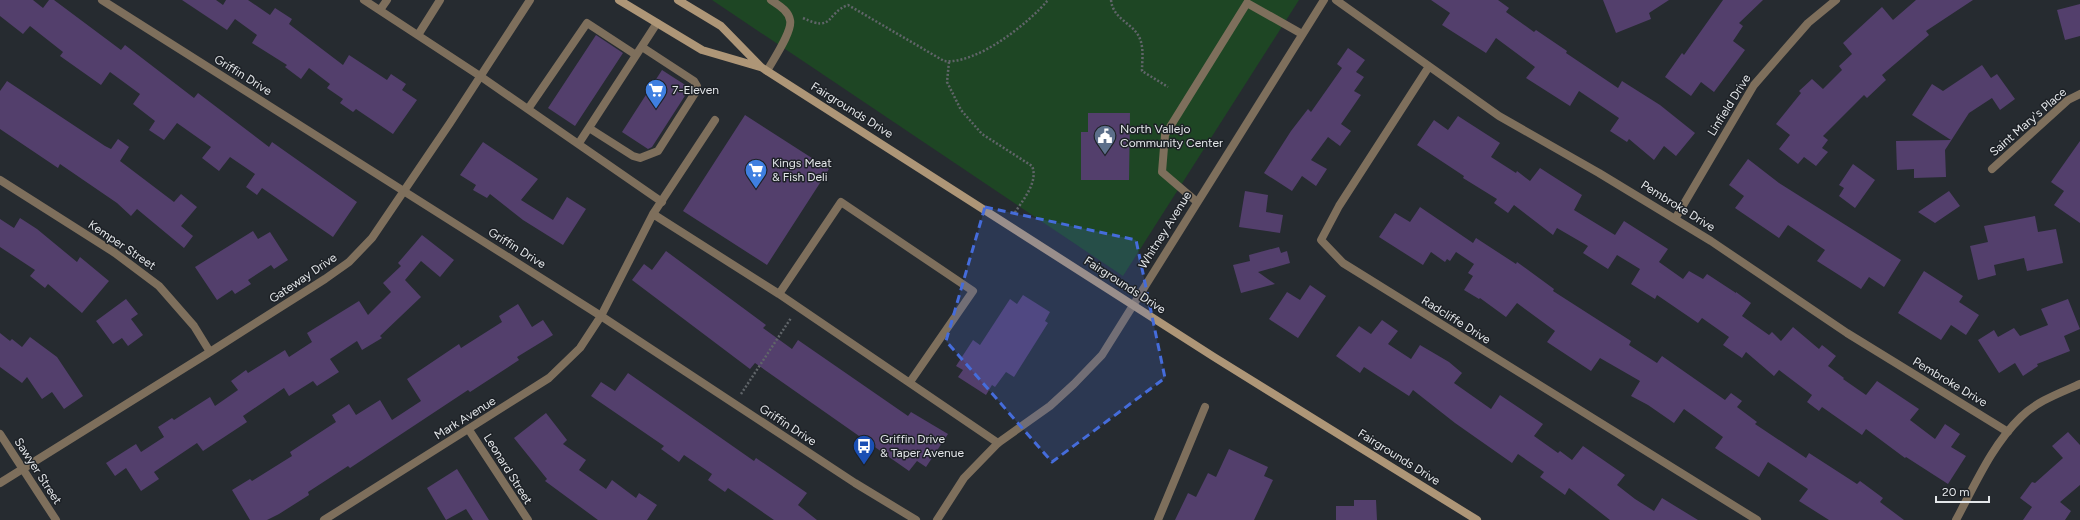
<svg xmlns="http://www.w3.org/2000/svg" width="2080" height="520" font-family="Figtree,sans-serif">
<style>
.green{fill:#1e4624}
.building{fill:#533f6c}
.lines{fill:none;stroke-linecap:round;stroke-linejoin:round}
.path{stroke:#606569;stroke-width:2.5;stroke-dasharray:2 2;stroke-linecap:butt}
.lane{stroke:#7e6f5c;stroke-width:8}
.street{stroke:#7e6f5c;stroke-width:8}
.secondary{stroke:#ae9677;stroke-width:8}
.marked{fill:#456cdb;fill-opacity:0.2;stroke:#456cdb;stroke-width:3;stroke-dasharray:8 5;stroke-linejoin:round}
.labels{text-anchor:middle;stroke-width:3;stroke-linejoin:round;paint-order:stroke}
.street-label{font-size:12px;fill:#e3e6e9;stroke:#1d2126}
.poi-label{font-size:12px;fill:#e3e6e9;stroke:#1d2126;text-anchor:start}
</style>
<rect width="100%" height="100%" fill="#262b30"/>
<path class="green" d="M712,0H1299L1123,276Z"/>
<path class="building" d="M0,0H33L43,8L49,0H54L121,50L125,45L194,98L198,93L269,147L272,142L357,202L333,237L262,188L257,195L246,187L255,174L230,157L219,171L202,158L211,147L177,123L164,140L149,130L155,121L133,104L140,94L110,72L101,85L60,56L63,52L30,26L23,34L0,16Z
M182,0H216L223,5L226,0H248L270,15L275,8L292,19L289,24L343,65L349,55L387,80L391,74L406,84L402,90L417,100L393,134L356,109L353,112L340,103L343,99L327,88L330,84L309,68L301,79L285,67L287,65L252,43L257,35L235,19L227,30Z
M1431,0H1498L1509,8L1506,12L1534,32L1536,30L1567,51L1566,53L1618,88L1622,81L1660,105L1695,133L1676,156L1664,146L1654,160L1629,139L1627,142L1610,131L1619,118L1579,91L1570,106L1526,78L1535,67L1496,38L1486,53L1442,25L1450,13Z
M1603,0H1669L1649,13L1651,19L1616,33Z
M1723,0H1763L1739,23L1743,26L1733,41L1745,50L1714,92L1701,82L1691,96L1665,77L1682,53L1684,55Z
M1916,0H1973L1926,31L1929,35L1882,75L1886,80L1867,98L1864,95L1823,136L1828,140L1822,148L1828,152L1816,166L1804,157L1798,164L1779,149L1790,135L1776,124L1801,93L1799,91L1812,79L1823,89L1842,70L1839,66L1852,54L1843,43L1882,7L1893,20Z
M2080,4V36L2065,40L2057,10Z
M596,35L623,53L575,126L548,108Z
M1348,48L1365,60L1356,72L1364,77L1354,91L1361,95L1341,124L1351,131L1340,146L1328,137L1311,160L1327,169L1316,186L1302,176L1292,191L1264,173L1291,131L1308,109L1311,112L1342,68L1337,64Z
M1982,65L1991,78L1997,74L2015,99L2000,110L1992,98L1969,113L1945,150L1946,177L1914,178V169L1897,170L1896,141L1951,140L1912,115L1932,84L1943,91Z
M662,70L690,88L652,147L648,149L622,132Z
M7,81L105,146L111,149L118,139L129,147L120,161L174,202L181,194L197,207L181,226L193,236L184,248L137,209L131,216L117,203L60,164L58,168L0,129V91Z
M1088,113H1130L1129,180H1081V132H1088Z
M745,115L829,169L767,265L683,211Z
M1458,116L1500,143L1491,157L1516,173L1517,171L1530,181L1540,168L1582,195L1574,210L1615,235L1624,221L1668,249L1659,262L1683,279L1689,271L1703,279L1707,274L1736,293V292L1751,303L1742,316L1769,335L1772,332L1781,341L1793,327L1819,349L1822,345L1836,356L1828,366L1844,378L1843,379L1866,395L1877,381L1919,409L1910,420L1935,439L1945,424L1960,434L1951,447L1966,456L1948,484L1906,457L1905,458L1866,429L1862,435L1822,407L1819,411L1807,402L1812,395L1779,370L1774,376L1746,352L1742,358L1723,345L1729,337L1702,318L1698,323L1657,295L1655,299L1631,284L1640,269L1617,255L1608,269L1583,253L1588,246L1557,228L1553,235L1514,205L1508,213L1494,203L1497,199L1463,178L1464,176L1417,145L1434,120L1448,130Z
M2080,141V223L2054,205L2064,191L2051,182Z
M483,142L538,179L521,200L553,220L567,197L586,209L563,245L523,220L490,194L487,198L473,190L476,185L460,175Z
M1748,159L1779,183L1901,260L1884,287L1869,277L1861,289L1817,261L1825,250L1788,225L1779,238L1735,208L1744,196L1729,185Z
M1853,164L1875,180L1855,208L1839,196L1844,188L1839,185Z
M1245,191L1268,195L1266,212L1283,215L1280,233L1239,227Z
M1949,191L1960,206L1935,223L1918,212Z
M1420,207L1473,243L1476,238L1516,264L1517,262L1554,289L1553,291L1631,341L1629,345L1657,363L1662,356L1725,400L1731,393L1742,401L1737,407L1757,422L1755,424L1806,458L1809,453L1857,484L1860,481L1883,498L1880,502L1904,520H1829L1799,501L1808,489L1768,462L1759,477L1715,448L1723,437L1684,409L1674,423L1648,405L1631,396L1640,381L1600,358L1591,371L1547,342L1555,331L1517,303L1506,317L1480,298L1479,299L1464,290L1473,276L1468,273L1474,264L1456,252L1450,261L1447,259L1445,262L1431,252L1423,265L1379,237L1395,213L1410,222Z
M2035,216L2038,232L2056,229L2063,263L2027,271L2024,258L1994,265L1996,275L1978,280L1970,246L1988,242L1984,226Z
M20,218L37,229L77,262L80,257L109,281L82,313L48,284L45,288L30,276L35,270L0,247V219L14,228Z
M253,231L258,239L270,232L288,260L274,269L271,265L248,280L251,284L235,294L232,290L217,300L195,267Z
M422,235L454,260L440,277L421,261L405,280L421,297L380,336L382,338L362,350L357,341L330,359L339,372L317,386L313,381L289,396L284,388L243,416L247,422L203,451L197,443L154,472L159,479L141,491L126,468L115,476L106,463L136,444L141,452L164,437L158,427L172,418L174,420L210,397L215,406L238,390L231,381L246,370L248,373L285,350L289,357L312,342L307,333L359,301L368,315L391,292L383,283L401,266L398,263Z
M1279,247L1281,253L1287,251L1290,263L1258,272L1275,284L1241,293L1233,265L1250,261L1249,255Z
M666,251L766,325L763,328L792,349L798,340L908,416L911,412L948,434L926,467L917,461L909,471L755,363L750,369L632,280L644,264L652,270Z
M1924,271L1963,296L1959,302L1979,315L1966,335L1951,325L1941,340L1898,313Z
M1310,285L1326,296L1298,338L1269,319L1287,292L1300,300Z
M1023,295L1050,312L1045,321L1048,323L1014,377L1006,372L995,387L992,385L986,395L958,377L963,370L956,366L973,340L980,345L1010,299L1017,304Z
M126,299L138,314L131,319L143,335L128,346L122,338L113,344L96,321Z
M2068,299L2080,329L2064,336L2070,351L2037,364L2038,366L2023,376L2015,363L1999,373L1978,340L1994,330L1998,337L2014,328L2020,336L2048,325L2041,309Z
M518,304L532,327L543,320L553,335L517,357L519,360L470,392L468,390L350,468L348,466L308,492L309,495L279,514L267,520H250L232,490L250,479L252,481L292,456L290,452L336,422L332,415L349,404L356,415L380,400L392,420L421,401L407,379L459,344L461,348L502,322L499,316Z
M1382,320L1398,331L1388,344L1411,359L1420,345L1449,362L1462,373L1454,383L1491,409L1500,395L1543,424L1534,436L1558,453L1560,451L1572,460L1583,446L1625,475L1617,485L1635,499L1654,511L1662,498L1698,520H1610L1569,488L1565,495L1540,477L1544,472L1518,454L1512,463L1455,423L1413,390L1409,396L1364,367L1360,373L1336,356L1359,326L1371,334Z
M0,333L10,341L12,339L22,347L30,337L57,357L83,396L64,409L52,392L42,399L27,377L22,383L0,367Z
M628,373L754,461L756,458L807,493L798,505L817,520H774L728,488L725,492L708,480L712,474L684,455L679,462L661,449L664,446L591,396L601,382L615,391Z
M546,413L567,440L563,444L586,460L579,470L606,489L612,480L636,498L639,493L657,505L647,520H598L545,481L547,479L514,438Z
M2068,432L2080,445V485L2060,502L2071,511L2065,520H2023L2032,507L2020,498L2032,482L2035,483L2063,458L2052,446Z
M1229,449L1268,467L1264,476L1273,480L1254,520H1175L1188,493L1196,497L1208,473L1216,477Z
M457,469L489,520H473L466,509L446,520L427,488Z
M1354,500H1376L1377,520H1336V506H1354Z"/>
<g class="lines">
<path class="path" d="M1111,0C1113,20 1134,23 1140,39C1144,49 1142,61 1142,71L1168,87
M803,18C834,33 826,13 848,5L944,61C976,65 1028,24 1048,0
M949,62L947,82L961,110L982,134L1032,166C1039,182 1022,201 1014,214
M741,394L791,318"/>
<path class="lane" d="M364,0L480,76L662,202
M380,10L387,0
M418,35L440,0
M767,71C773,60 793,31 790,20C788,10 778,5 771,0
M528,109L587,23L636,55
M589,128L633,156L640,158L658,151L695,93L697,86L694,81L642,47
M579,143L657,23
M1197,202L1162,172L1165,135L1247,3L1302,34
M653,214L715,120
M601,316L653,214L779,294
M910,382L973,291L841,202L779,294L998,443
M1158,520L1205,407"/>
<path class="street" d="M102,0L601,316L855,483L916,520
M1336,0L1499,116L1599,173L1711,241L1847,333L2008,432
M1428,68L1339,206L1321,240L1343,263L1757,520
M1992,169L2068,100L2080,94
M0,180L115,253L159,286L194,326L210,352
M1675,219L1754,85L1808,23L1836,0
M469,430L528,520
M0,434L56,520
M0,483L210,352L325,279L349,262L372,238L450,123L530,0
M324,520L549,378L580,348L601,316
M937,520L964,478L998,443L1050,406L1074,384L1102,355L1324,0
M1956,520C1975,485 1992,445 2021,417C2037,401 2060,393 2080,384"/>
<path class="secondary" d="M619,0L702,50L760,67
M678,0L721,26L761,67L1214,357L1477,520"/>
</g>
<path class="marked" d="M985,207L1136,240L1165,378L1052,462L946,341Z"/>
<defs>
<g id="supermarket-pin" transform="scale(1.15)"><path d="M0 17L-7.5 6A9.5 9.5 0 1 1 7.5 6Z" fill="#3f7fe0" stroke="#1d2126"/><path d="M-6-5.5h2.5l.6 2H6L4.5 2H-2.5L-4.4-4H-6ZM-1.5 3.2a1.3 1.3 0 1 0 .1 0ZM3 3.2a1.3 1.3 0 1 0 .1 0Z" fill="#fff"/></g>
<g id="civic-pin" transform="scale(1.15)"><path d="M0 17L-7.5 6A9.5 9.5 0 1 1 7.5 6Z" fill="#5c6f8a" stroke="#1d2126"/><path d="M-.6-6.5H3V-4.5H.6V-3L4-1V1h2V6H-6V1h2V-1L-.6-3ZM-1.2 2.5V6h2.4V2.5Z" fill="#fff"/></g>
<g id="bus-pin" transform="scale(1.15)"><path d="M0 17L-7.5 6A9.5 9.5 0 1 1 7.5 6Z" fill="#1a4fb4" stroke="#1d2126"/><path d="M-5-6H5V4H4V6H2V4H-2V6H-4V4H-5ZM-3.5-4V0h7V-4ZM-3.5 1.2v1.5H-2V1.2ZM2 1.2v1.5H3.5V1.2Z" fill="#fff"/></g>
</defs>
<g fill-rule="evenodd">
<use href="#supermarket-pin" x="656" y="90"/>
<use href="#civic-pin" x="1105" y="136"/>
<use href="#supermarket-pin" x="756" y="170"/>
<use href="#bus-pin" x="864" y="446"/>
</g>
<g class="labels">
<g class="street-label">
<text transform="translate(243 75) rotate(32)" y="4">Griffin Drive</text>
<text transform="translate(1729 105) rotate(-58)" y="4">Linfield Drive</text>
<text transform="translate(852 110) rotate(32)" y="4">Fairgrounds Drive</text>
<text transform="translate(2028 122) rotate(-41)" y="4">Saint Mary's Place</text>
<text transform="translate(1678 206) rotate(32)" y="4">Pembroke Drive</text>
<text transform="translate(1165 230) rotate(-58)" y="4">Whitney Avenue</text>
<text transform="translate(122 245) rotate(34)" y="4">Kemper Street</text>
<text transform="translate(517 248) rotate(32)" y="4">Griffin Drive</text>
<text transform="translate(303 278) rotate(-34)" y="4">Gateway Drive</text>
<text transform="translate(1125 285) rotate(33)" y="4">Fairgrounds Drive</text>
<text transform="translate(1456 320) rotate(32)" y="4">Radcliffe Drive</text>
<text transform="translate(1950 382) rotate(31)" y="4">Pembroke Drive</text>
<text transform="translate(465 418) rotate(-32)" y="4">Mark Avenue</text>
<text transform="translate(788 425) rotate(33)" y="4">Griffin Drive</text>
<text transform="translate(1399 457) rotate(32)" y="4">Fairgrounds Drive</text>
<text transform="translate(508 469) rotate(58)" y="4">Leonard Street</text>
<text transform="translate(38 471) rotate(57)" y="4">Sawyer Street</text>
</g>
<g class="poi-label">
<text x="672" y="94">7-Eleven</text>
<text x="1120" y="133">North Vallejo<tspan x="1120" dy="14">Community Center</tspan></text>
<text x="772" y="167">Kings Meat<tspan x="772" dy="14">&amp; Fish Deli</tspan></text>
<text x="880" y="443">Griffin Drive<tspan x="880" dy="14">&amp; Taper Avenue</tspan></text>
</g>
</g>
<path d="M1936 496v6h53v-6" fill="none" stroke="#e3e6e9" stroke-width="2"/>
<text x="1942" y="496" font-size="12" fill="#e3e6e9" stroke="#1d2126" stroke-width="3" paint-order="stroke">20 m</text>
</svg>
